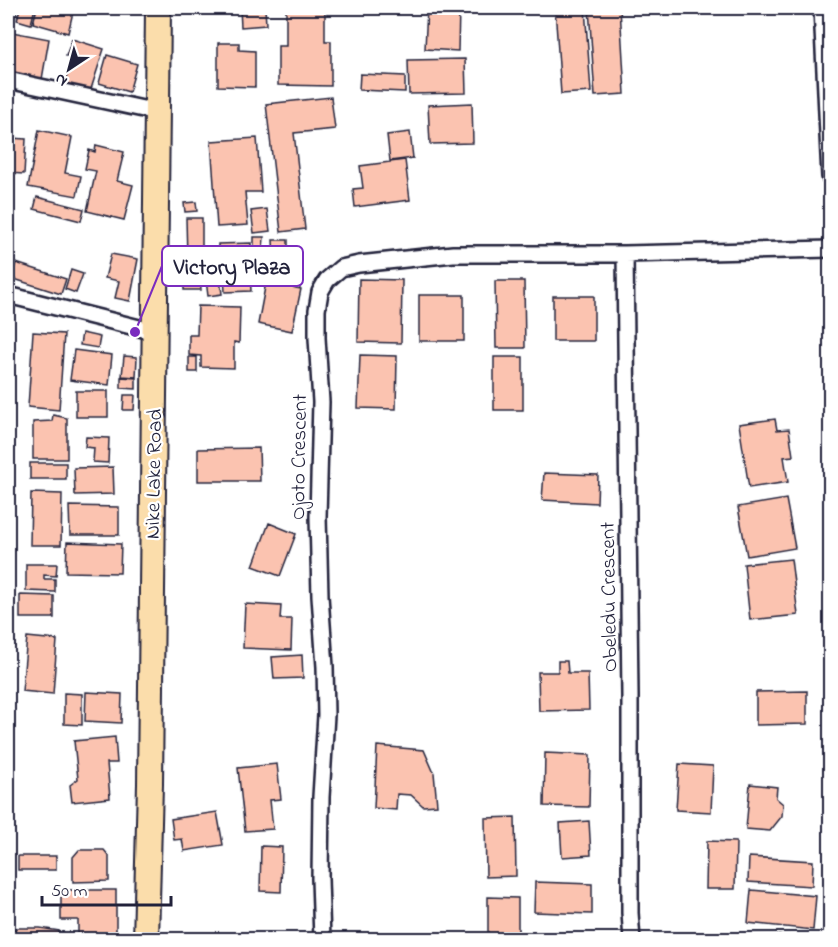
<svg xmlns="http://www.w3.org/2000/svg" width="838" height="947" font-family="'Indie Flower',sans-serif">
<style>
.building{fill:#fbc3b0;stroke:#22223b;stroke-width:1.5}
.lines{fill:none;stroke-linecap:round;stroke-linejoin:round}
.minor-casing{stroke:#22223b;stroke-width:20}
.primary-casing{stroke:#22223b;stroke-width:28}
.minor{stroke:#fff;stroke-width:15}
.primary{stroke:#fbddab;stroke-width:24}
.labels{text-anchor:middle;stroke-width:4.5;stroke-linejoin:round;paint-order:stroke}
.street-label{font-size:21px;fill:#22223b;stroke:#fff}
.leader{fill:none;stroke:#7b2cbf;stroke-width:2}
.callout-dot{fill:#7b2cbf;stroke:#fff;stroke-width:2}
.callout{fill:#fff;stroke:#7b2cbf;stroke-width:2}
.callout-label{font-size:22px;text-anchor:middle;font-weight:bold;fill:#22223b}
</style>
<rect width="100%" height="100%" fill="#fff"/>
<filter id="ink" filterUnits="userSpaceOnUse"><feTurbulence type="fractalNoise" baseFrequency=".0167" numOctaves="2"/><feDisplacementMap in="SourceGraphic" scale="12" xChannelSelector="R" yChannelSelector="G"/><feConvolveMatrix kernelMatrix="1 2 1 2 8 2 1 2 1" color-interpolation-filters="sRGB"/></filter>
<g filter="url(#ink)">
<path class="building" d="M8,8H17L14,21L8,19Z
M20,8H35L31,24L17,20Z
M37,8H74L68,33L33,23Z
M240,8H265L266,25L241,27Z
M286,8H325V41H331V86L278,85V46H286Z
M427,8H459L458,51L425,49Z
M555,8H585L591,92L561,94Z
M589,8H620L625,94L595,96Z
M12,32L49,39L41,85L8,79V56Z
M72,39L104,49L90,92L64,84L73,58L66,56Z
M218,43H239V50L255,51V87L218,86Z
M107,55L137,64L129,92L99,83Z
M465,59L466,93L409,94L408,60Z
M360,74L405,76V92L359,90Z
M331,97L335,129L294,133L305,229L281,232L266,104Z
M472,103L473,143L430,144L428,105Z
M8,129H10V138L26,139L24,174L8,173Z
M39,130L72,137L65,173L81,176L77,196L28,187Z
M410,132L413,158L390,161L387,135Z
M257,138L261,192H245L248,225L217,227L211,141Z
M96,145L124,152L117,181L133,185L124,220L87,211L96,171L85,169L89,150L95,152Z
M405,160L410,200L355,207L353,189L363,188L360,166Z
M37,197L84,209L81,221L34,209Z
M196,202L197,211L185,212L184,203Z
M267,209L270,231L254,233L251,211Z
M186,218H202V258H187Z
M254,237H264L263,249L254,248Z
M273,240H288V255L274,256Z
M251,243L252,271L218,272V244Z
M111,254L138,259L130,301L115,298L119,281L105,278Z
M16,263L66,279L61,294L11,278Z
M71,270L83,274L76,293L65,289Z
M184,275H200L201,290H184Z
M250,275L251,291L225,292L224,276Z
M220,279L222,294L208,296L206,280Z
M359,279L402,280L401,343L358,342Z
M495,281H524L525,348H496Z
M266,282L301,289L292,331L258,324Z
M419,295H464V341H419Z
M553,296H594V341H553Z
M198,306L240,307L239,343L234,342V368L201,367V356L189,355V335H197Z
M33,332L64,334L59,410L28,407Z
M82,333L100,337L98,348L80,345Z
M74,350L112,355L109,385L70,380Z
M360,355L397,356L396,409L358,408Z
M124,356L137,357L136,377L122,376Z
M189,357H197V372H189Z
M494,357H523V410H494Z
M121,377L136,378V389L121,388Z
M76,391H108V417H76Z
M124,395H135L134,410H123Z
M53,415L67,418V459H33V422L52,421Z
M775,419L777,430L789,429L793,456L784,457L788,482L749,488L739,424Z
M86,437L109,438L108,463L93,462L94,448L85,447Z
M259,448L260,481H198V449Z
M30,463H66V479H30Z
M113,467L114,494L75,495L74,468Z
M544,473L598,475L597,503L542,500Z
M31,493L62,494L61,545H30Z
M786,499L795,548L747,556L738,507Z
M69,506L119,507V535H70Z
M269,523L296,534L280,576L253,566Z
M67,542L121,544L120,573L66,572Z
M791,559L798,615L750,620L744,564Z
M26,564H57L56,576L44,575V579H55V592L26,591Z
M20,595L54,596V618H20Z
M245,604L281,606L280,619H292L291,650L243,648Z
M27,637L57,640L53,694L22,691Z
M302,655L303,678L274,679L272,657Z
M558,661H567L568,673H588L589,710L539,711L538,672H558Z
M807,691V724L756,725V692Z
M86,692L122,694L121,723L85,721Z
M64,693L82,694V725L64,724Z
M115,737L117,763H107L110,798L72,802L70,785L78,779L74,741Z
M377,746L424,750L434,773L437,805L423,806L411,795L397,794L396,810L374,808Z
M545,753L590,755L589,807L544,806Z
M277,764L281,799L270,800L273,829L245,831L238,768Z
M679,764L713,766L711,812L676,810Z
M750,784L777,787L776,798L783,804L782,816L770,831L746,829Z
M217,812L223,845L184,851L182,839L174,840L171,819Z
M515,817L516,876L486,877L485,818Z
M589,821L591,855L562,857L560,823Z
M707,841L736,842L735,889H706Z
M261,846L282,847L281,892L260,891Z
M79,850H104L109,856V881L73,882V857Z
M18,856H56V870H18Z
M749,857L813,861L812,886L748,882Z
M535,882L592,884V914L534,912Z
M61,890H116V940H63V934L78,935V920H61Z
M751,890L816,896L813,930L748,923Z
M488,897L518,898V940H488Z
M15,928H40L59,931L58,940H15Z
M744,935L810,936V940H744Z"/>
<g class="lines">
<g class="minor-casing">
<path id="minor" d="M822,8L830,177
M8,80L157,112
M625,254L630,696V913L632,940
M8,295L155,332
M322,940L320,879L321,797L326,715L325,667L320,596L318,517L321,402L317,338V310L320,292L327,280L341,268L359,264L453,254H625L830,249"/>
</g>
<g class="primary-casing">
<path id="primary" d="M146,940L150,784L158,8"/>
</g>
<use href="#minor" class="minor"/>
<use href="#primary" class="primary"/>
</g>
</g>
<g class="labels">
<g class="street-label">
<text transform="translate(298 457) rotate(-89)" y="7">Ojoto Crescent</text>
<text transform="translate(153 474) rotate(-89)" y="7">Nike Lake Road</text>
<text transform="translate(608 597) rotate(-91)" y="7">Obeledu Crescent</text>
</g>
</g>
<path class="leader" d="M135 332L162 266"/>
<circle class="callout-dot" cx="135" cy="332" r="6"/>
<rect class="callout" x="162" y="246" width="141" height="40" rx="6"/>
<g class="callout-label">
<text x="232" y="274">Victory Plaza</text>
</g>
<rect width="838" height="947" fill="none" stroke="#fff" stroke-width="30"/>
<rect x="15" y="15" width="808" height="917" fill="none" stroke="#22223b" stroke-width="2" filter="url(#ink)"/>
<g transform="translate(69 69) rotate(216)" stroke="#ffffff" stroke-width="4.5" paint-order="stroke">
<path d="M0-4.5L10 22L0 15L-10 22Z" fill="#22223b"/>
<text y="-9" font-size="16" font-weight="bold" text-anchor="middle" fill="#22223b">N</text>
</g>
<path d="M42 896v9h129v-9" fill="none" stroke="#22223b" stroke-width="3"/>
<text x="51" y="896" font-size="18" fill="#22223b" stroke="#ffffff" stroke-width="4.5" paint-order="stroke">50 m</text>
</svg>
